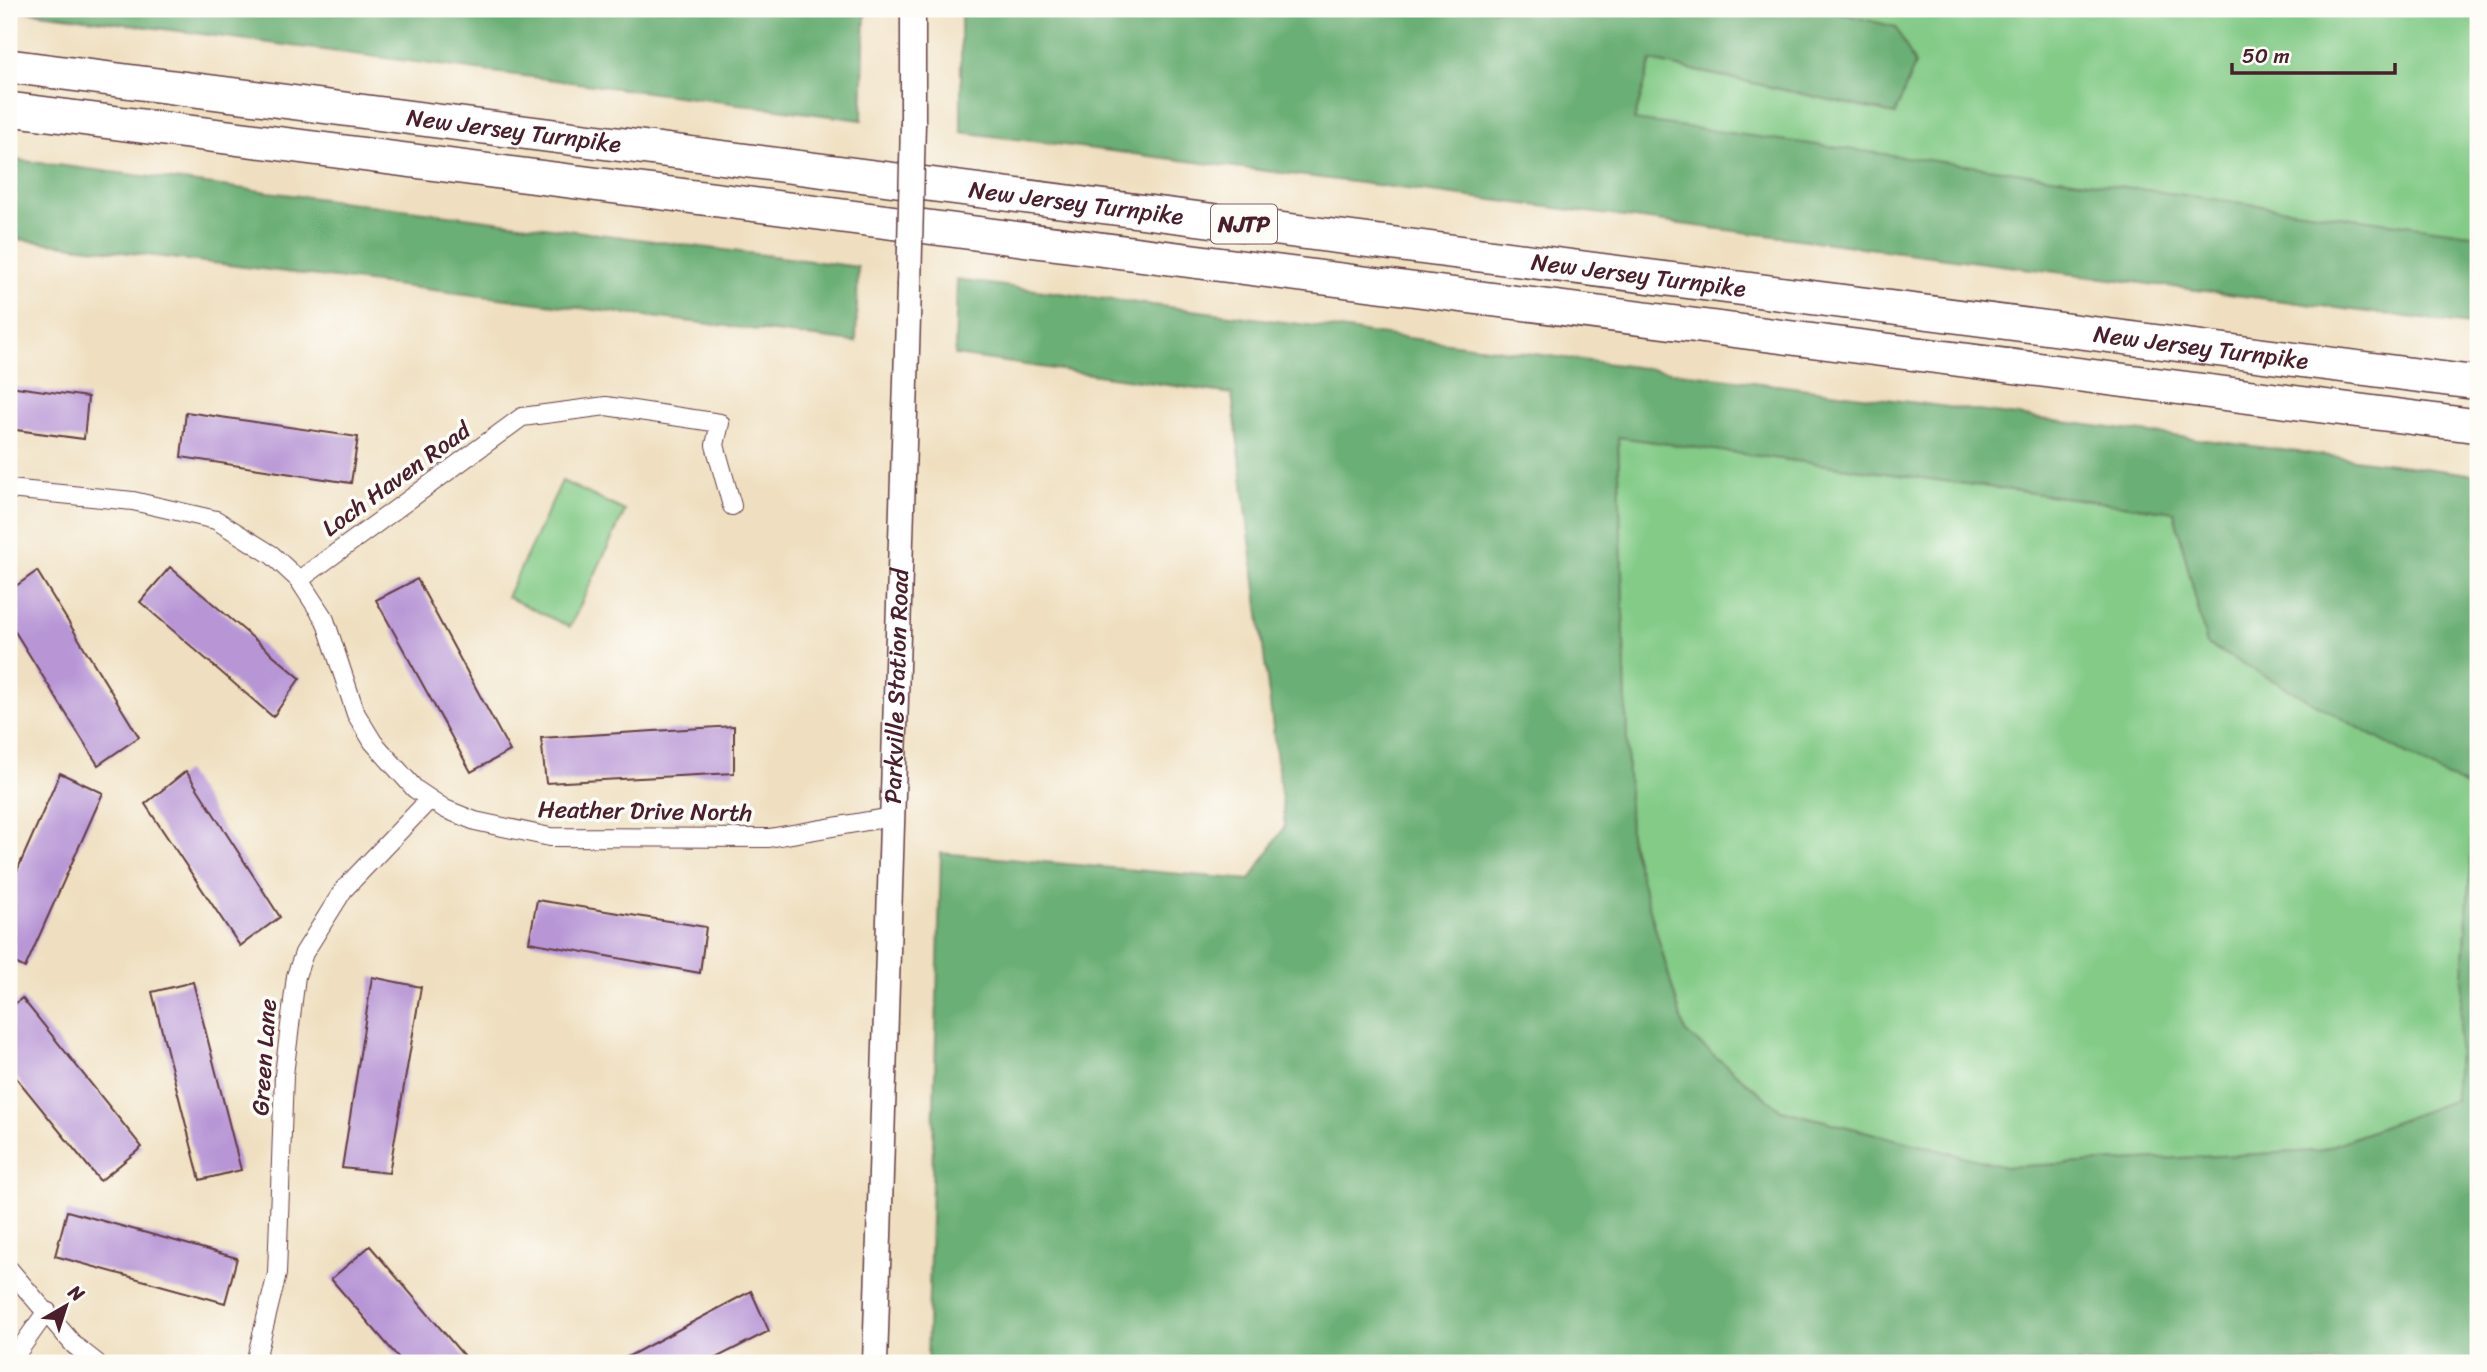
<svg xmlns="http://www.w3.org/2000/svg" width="2487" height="1372" font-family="Sriracha,sans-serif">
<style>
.green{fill:#83cb87;stroke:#667559;stroke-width:2}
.forest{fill:#6aaf74;stroke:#5a6750;stroke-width:2;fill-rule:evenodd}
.building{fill:#b896d6}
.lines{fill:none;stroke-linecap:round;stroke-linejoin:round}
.minor-casing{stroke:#633c41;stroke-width:20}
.secondary-casing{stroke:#633c41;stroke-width:27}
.motorway-casing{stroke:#633c41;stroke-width:36}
.minor{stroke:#fff;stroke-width:18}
.secondary{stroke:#fff;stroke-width:24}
.motorway{stroke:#fff;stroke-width:33}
.secondary-bridge-casing{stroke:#633c41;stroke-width:27;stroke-linecap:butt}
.secondary-bridge{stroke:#fff;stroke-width:24}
.labels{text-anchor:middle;stroke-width:7;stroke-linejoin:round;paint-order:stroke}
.shield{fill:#fdfcf7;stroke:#806168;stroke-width:2}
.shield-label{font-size:23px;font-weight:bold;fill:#4a1f2b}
.street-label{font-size:24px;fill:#4a1f2b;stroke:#fdfcf7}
</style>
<rect width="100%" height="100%" fill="#fdfcf7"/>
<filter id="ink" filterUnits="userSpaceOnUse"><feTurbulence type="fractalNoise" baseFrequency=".0143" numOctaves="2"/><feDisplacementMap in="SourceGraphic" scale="14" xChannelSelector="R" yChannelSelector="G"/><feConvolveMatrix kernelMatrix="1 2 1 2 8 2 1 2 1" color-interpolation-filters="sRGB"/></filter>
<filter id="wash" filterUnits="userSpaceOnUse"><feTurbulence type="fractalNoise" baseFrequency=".00686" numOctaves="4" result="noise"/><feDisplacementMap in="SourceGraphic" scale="28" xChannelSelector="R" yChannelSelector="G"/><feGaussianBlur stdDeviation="1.57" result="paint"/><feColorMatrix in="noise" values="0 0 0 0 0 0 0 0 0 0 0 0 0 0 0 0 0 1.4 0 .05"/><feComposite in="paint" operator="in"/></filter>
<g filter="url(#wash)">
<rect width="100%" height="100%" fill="#efdfc0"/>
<path class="green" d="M1821,9H2478V235L1634,121L1651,61L1895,114L1896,27Z
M1618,437L2174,512L2208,644L2475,792L2455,1100L2318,1151L2005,1167L1781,1110L1685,1032L1630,840Z
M562,481L625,511L570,627L507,597Z"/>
<path class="forest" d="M9,9H760L793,13L799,9H865L862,120Z
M961,9H1821L1896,27L1915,64L1895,114L1651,61L1634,120L2478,235V326L961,132Z
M9,159L858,267L856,342L9,238Z
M957,280L2478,475V1363H927L941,853L1250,880L1285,826L1232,394L955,355ZM1618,437L2174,512L2207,644L2475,792L2455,1100L2318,1151L2005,1167L1781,1110L1685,1032L1630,840Z"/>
<g id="blocks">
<path class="building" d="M9,386L88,397L84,439L9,429Z
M186,412L358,437L351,483L181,457Z
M170,567L300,678L273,717L140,602Z
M37,571L139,737L98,765L9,622V591Z
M417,579L510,751L471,772L376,600Z
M734,726V773L546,783L541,738Z
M186,771L280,917L240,946L145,804Z
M60,773L103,793L25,968L9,960V889Z
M537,900L706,927L700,973L529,942Z
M372,977L421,987L389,1173L342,1168Z
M193,982L241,1170L200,1180L152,992Z
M22,998L142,1147L100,1181L9,1069V1009Z
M67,1211L237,1258L225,1303L55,1256Z
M370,1246L470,1363H403L331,1279Z
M751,1291L769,1331L706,1363H616Z"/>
</g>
</g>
<g filter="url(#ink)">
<use href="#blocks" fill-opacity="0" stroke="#633c41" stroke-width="2"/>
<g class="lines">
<g class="minor-casing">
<path id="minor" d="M9,489L133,501L216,520L272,555L299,580L325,620L356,714L373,742L415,789L445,809L475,821L550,837L769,838L891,817
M299,580L522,417L606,406L720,423L715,445L732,506
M9,1269L74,1345L97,1363
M10,1363L47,1311
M255,1363L277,1274L284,1075L296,976L304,953L344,889L430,799"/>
</g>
<g class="secondary-casing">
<g id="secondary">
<path d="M913,123V9"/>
<path id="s1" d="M875,1363L909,286"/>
</g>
</g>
<g class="motorway-casing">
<g id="motorway">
<path id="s2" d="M9,66L2478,383"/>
<path d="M9,109L2478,426"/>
</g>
</g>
<use href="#minor" class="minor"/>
<use href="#secondary" class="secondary"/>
<use href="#motorway" class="motorway"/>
<g class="secondary-bridge-casing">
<path id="secondary-bridge" d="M909,286L913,123"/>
</g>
<use href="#secondary-bridge" class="secondary-bridge"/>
</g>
</g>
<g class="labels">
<rect class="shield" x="1211" y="204.5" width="66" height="39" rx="5"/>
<g class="shield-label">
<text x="1244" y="232">NJTP</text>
</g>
<g class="street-label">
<text dy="8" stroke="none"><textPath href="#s2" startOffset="509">New Jersey Turnpike</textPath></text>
<text dy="8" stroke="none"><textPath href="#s2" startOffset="1076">New Jersey Turnpike</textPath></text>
<text dy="8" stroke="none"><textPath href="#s2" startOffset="1643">New Jersey Turnpike</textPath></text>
<text dy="8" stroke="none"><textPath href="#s2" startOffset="2210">New Jersey Turnpike</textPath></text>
<text transform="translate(396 479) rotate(-36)" y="8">Loch Haven Road</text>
<text dy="8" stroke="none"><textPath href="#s1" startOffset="677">Parkville Station Road</textPath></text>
<text transform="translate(645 811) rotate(1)" y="8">Heather Drive North</text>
<text transform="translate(264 1057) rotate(-86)" y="8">Green Lane</text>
</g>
</g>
<rect width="2487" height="1372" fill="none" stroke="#fdfcf7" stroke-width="35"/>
<g transform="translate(66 1306) rotate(39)" stroke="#fdfcf7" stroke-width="5" paint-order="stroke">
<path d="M0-5L12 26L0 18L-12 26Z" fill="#4a1f2b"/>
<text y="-10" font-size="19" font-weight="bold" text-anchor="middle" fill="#4a1f2b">N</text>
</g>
<path d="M2232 63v10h163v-10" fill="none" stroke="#4a1f2b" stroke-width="3.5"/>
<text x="2242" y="63" font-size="21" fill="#4a1f2b" stroke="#fdfcf7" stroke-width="5" paint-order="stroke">50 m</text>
</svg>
